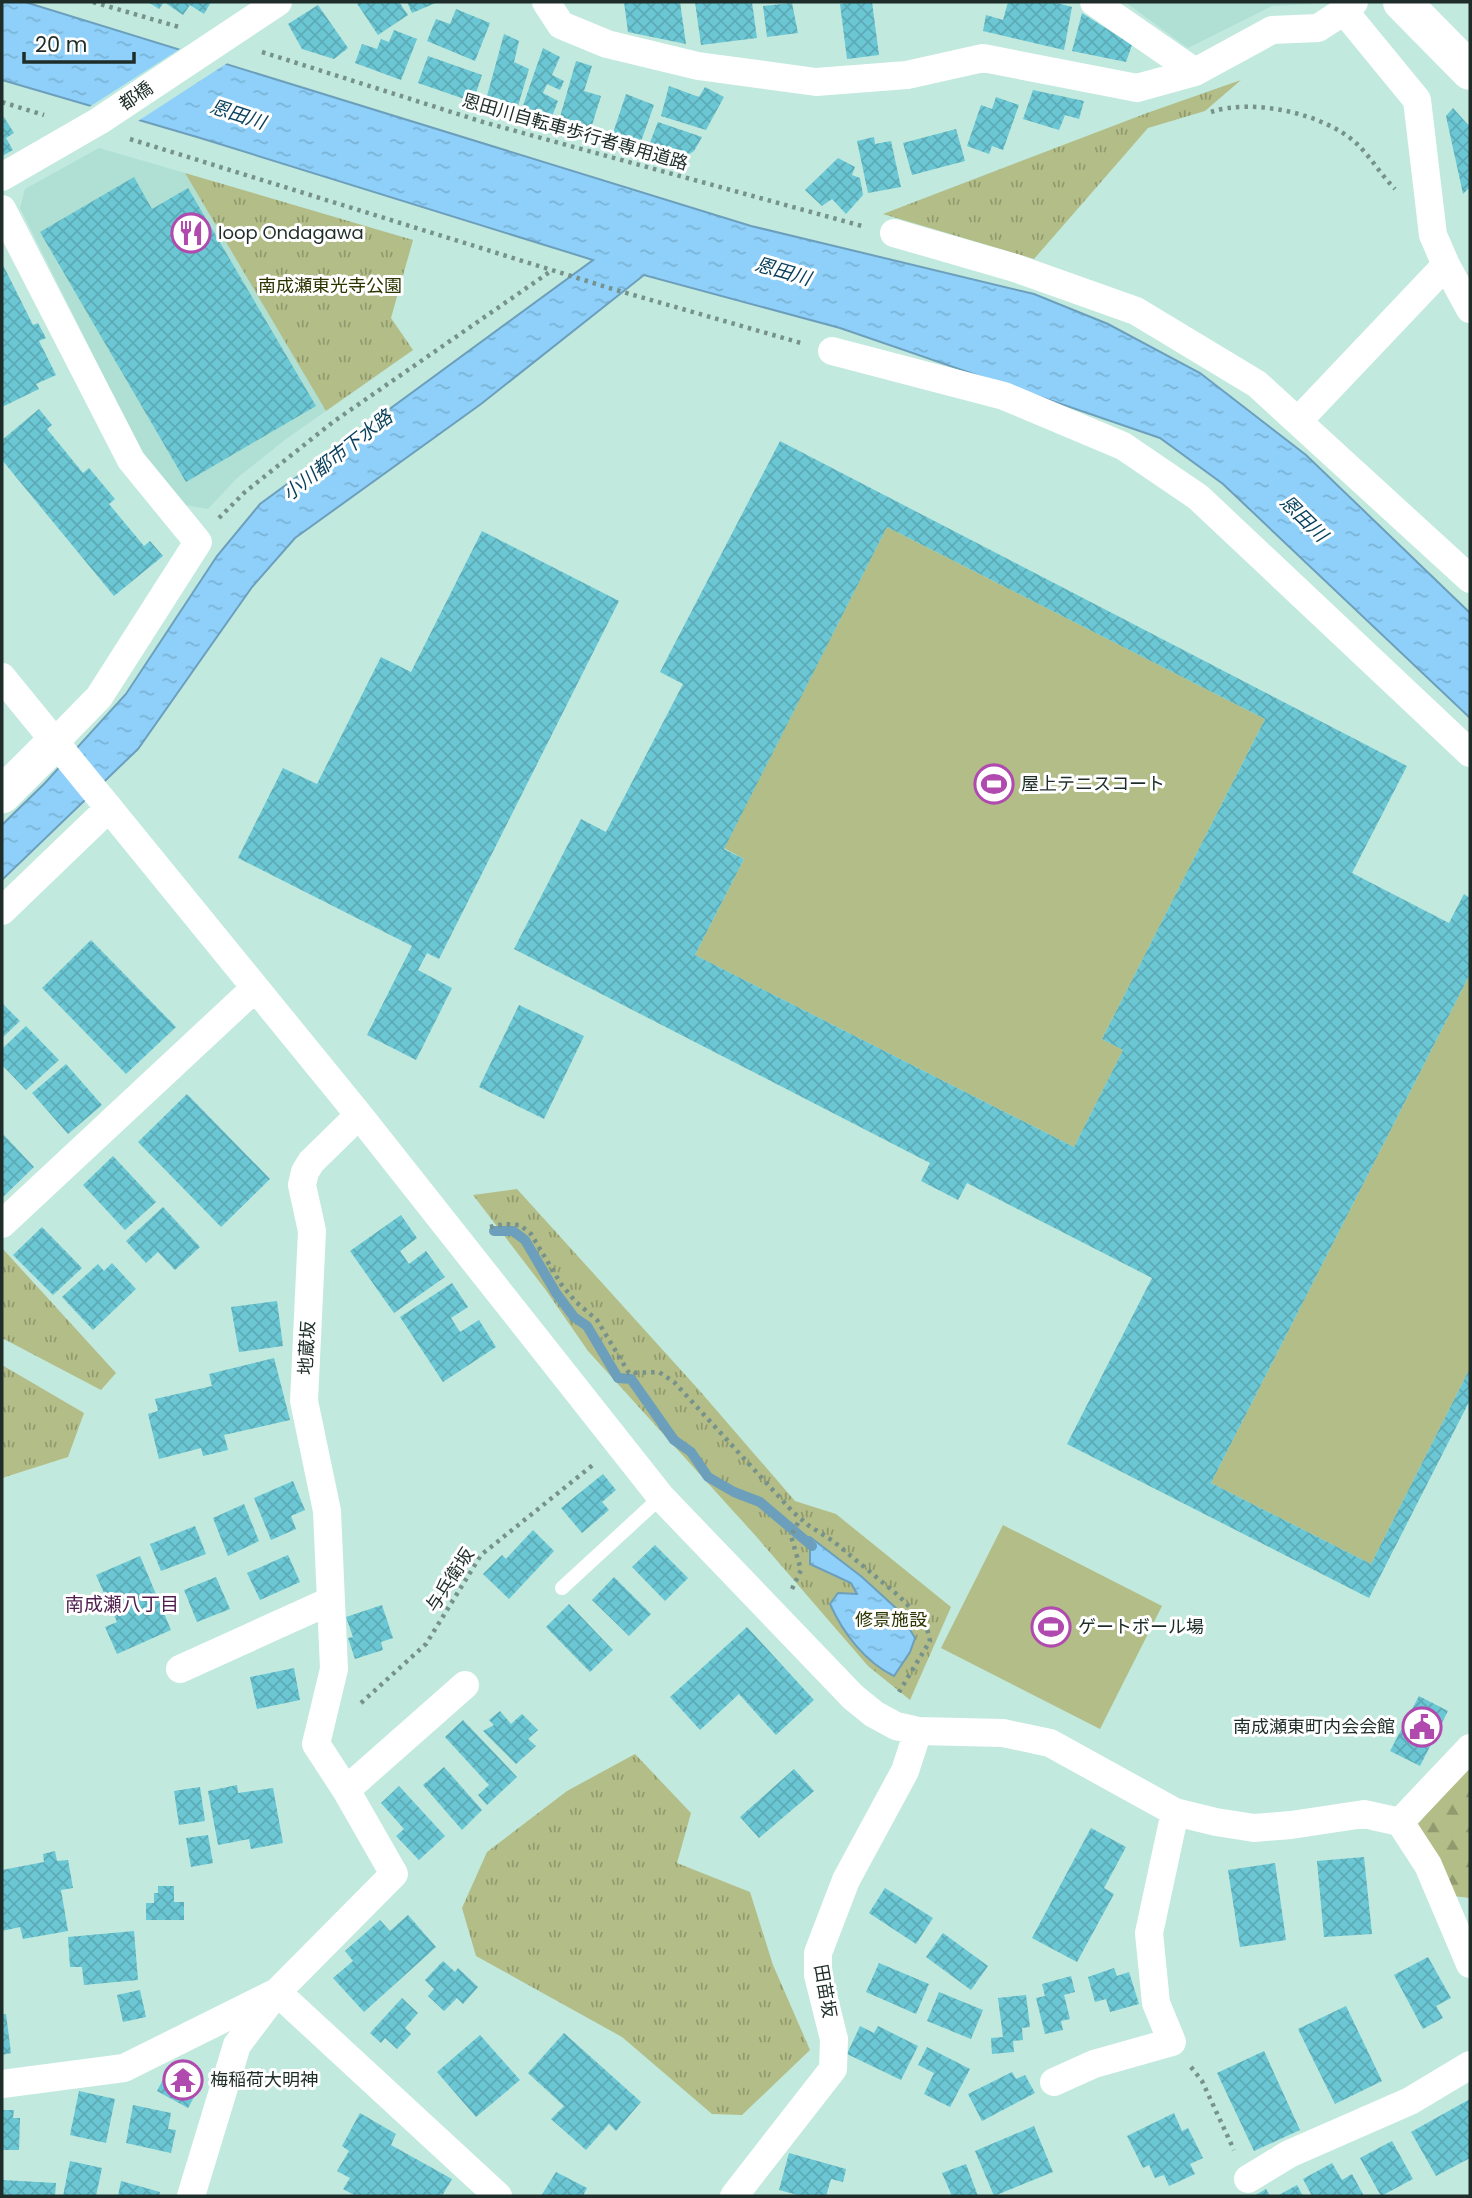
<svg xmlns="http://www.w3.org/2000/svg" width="1472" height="2198" font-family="Poppins,'Noto Sans JP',sans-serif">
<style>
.built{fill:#afe0d3}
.grass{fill:url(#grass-tufts)}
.forest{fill:url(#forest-firs)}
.garden{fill:#b3bd87}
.water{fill:url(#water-ripples);stroke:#6c9fbb;stroke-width:2}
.pier{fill:#c1e9de}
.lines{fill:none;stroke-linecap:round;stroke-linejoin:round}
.stream{stroke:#6c9fbb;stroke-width:10}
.building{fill:url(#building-cross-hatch);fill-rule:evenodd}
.path{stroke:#76928b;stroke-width:4.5;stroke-dasharray:3.5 5;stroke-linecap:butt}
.service{stroke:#fff;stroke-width:14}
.minor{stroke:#fff;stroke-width:28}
.tertiary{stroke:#fff;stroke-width:37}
.secondary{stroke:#fff;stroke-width:38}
.labels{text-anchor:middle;stroke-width:6;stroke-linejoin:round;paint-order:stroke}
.street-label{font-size:18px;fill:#1e2d29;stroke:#fff}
.poi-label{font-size:18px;fill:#1e2d29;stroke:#fff;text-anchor:start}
.park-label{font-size:18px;fill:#2d3400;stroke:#fff}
.water-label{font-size:19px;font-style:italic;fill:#083f5b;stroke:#fff}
.neighbourhood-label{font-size:19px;fill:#4f1e4e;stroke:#fff}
</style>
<defs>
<pattern id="grass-tufts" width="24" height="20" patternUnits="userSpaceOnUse" patternTransform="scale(1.75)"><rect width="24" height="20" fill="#b3bd87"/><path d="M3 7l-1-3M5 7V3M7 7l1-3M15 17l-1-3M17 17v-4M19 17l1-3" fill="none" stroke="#919a6e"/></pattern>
<pattern id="forest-firs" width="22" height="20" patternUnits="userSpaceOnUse" patternTransform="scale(1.75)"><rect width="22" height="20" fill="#b3bd87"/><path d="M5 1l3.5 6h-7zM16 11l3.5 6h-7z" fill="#919a6e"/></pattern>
<pattern id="water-ripples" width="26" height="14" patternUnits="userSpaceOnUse" patternTransform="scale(1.75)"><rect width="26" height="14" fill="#8ed0fa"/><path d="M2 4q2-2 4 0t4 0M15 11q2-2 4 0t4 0" fill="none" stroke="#7ab3d6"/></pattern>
<pattern id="building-cross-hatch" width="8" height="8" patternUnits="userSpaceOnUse" patternTransform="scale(1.75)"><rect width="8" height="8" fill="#6bc7d4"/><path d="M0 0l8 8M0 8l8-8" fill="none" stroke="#5cabb6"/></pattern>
</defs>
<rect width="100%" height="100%" fill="#c1e9de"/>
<path class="built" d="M1125,2H1314L1313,4L1272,6L1188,48Z
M99,148L185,173L326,411L286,439L237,478L208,509L186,505L141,451L20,208L25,189Z"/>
<path class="grass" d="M1241,80L1205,111L1148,128L1034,259L883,214L1147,113Z
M185,173L413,240L391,318L413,350L326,411Z
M517,1189L699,1390L795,1501L836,1514L951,1607L910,1700L868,1666L754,1534L588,1351L545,1289L473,1195Z
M2,1248L116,1373L101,1390L2,1338Z
M2,1365L84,1413L68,1457L2,1478Z
M635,1754L691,1813L677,1863L750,1892L773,1965L810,2050L742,2115L712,2114L622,2037L476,1956L462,1908L487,1852L567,1791Z"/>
<path class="forest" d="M1470,1765V1898L1453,1896L1416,1826Z"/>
<path class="garden" d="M887,527L1265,719L1102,1039L1123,1050L1074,1147L695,955L744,859L724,848Z
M1470,974V1368L1371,1564L1211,1483Z
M1003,1525L1162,1606L1100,1729L941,1648Z"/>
<path class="water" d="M2,2H25L751,226L1034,294L1108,324L1200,373L1306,455L1470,613V718L1223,484L1160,438L840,328L644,275L481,404L295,538L252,587L138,749L2,880V825L45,783L126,694L217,556L260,504L593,260L197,137L2,80Z
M810,1537L862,1577L898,1610L915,1638L910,1652L894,1676C865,1662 843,1633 830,1604L838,1593L857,1594L851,1583L810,1564V1547L802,1538Z"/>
<path class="pier" d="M183,47L229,62L135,123L86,109Z"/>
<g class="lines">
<path class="stream" d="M494,1231H513L525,1240L556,1293L574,1317L587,1326L618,1378L631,1379L674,1440L691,1452L708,1477L734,1492L760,1502L812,1546"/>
</g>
<path class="building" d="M148,2H211L204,14L190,5L183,15L164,2L159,9Z
M356,2H399L408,15L378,35Z
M407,2H438L412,13Z
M624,2H680L686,44L628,32Z
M695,2H752L757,38L701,45Z
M854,2H872L879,55L847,59L840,4Z
M1008,2H1054L1072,7L1064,50L983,31L986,15L1003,20Z
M792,3L798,33L767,37L763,6Z
M318,5L348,48L334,59L302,49L288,24Z
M456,9L490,23L475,61L427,41L436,19L450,24Z
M1082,13L1132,45L1126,62L1072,51Z
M394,30L417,39L401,80L355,63L362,44L377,49L381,39L389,42Z
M504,34L519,41L514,62L529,69L515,116L499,111L502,102L487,96Z
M543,48L560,57L552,75L564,81L560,90L547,84L543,93L558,101L549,124L520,114Z
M428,56L482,75L473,102L418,83Z
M576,61L592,66L584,91L601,96L589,135L558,124Z
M669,86L699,97L705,87L724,97L706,130L661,116Z
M1033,90L1084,101L1079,119L1065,115L1059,130L1023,119Z
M626,94L654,105L638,150L610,142Z
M996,97L1019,105L1003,150L992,146L989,154L967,146L981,105L992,109Z
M1453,108L1470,127V187L1463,194L1446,116Z
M4,117L14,133L6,138L13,150L2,156V118Z
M658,122L702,137L694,151L677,162L647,150Z
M956,129L965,161L912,175L903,143Z
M874,137L875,144L891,141L901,187L868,193L857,141Z
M838,158L855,167L852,175L860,178L863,195L846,214L832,199L822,206L805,190Z
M134,177L152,209L188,188L316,406L186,482L40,232Z
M2,263L33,325L38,323L46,338L39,341L56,375L36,384L39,389L2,407Z
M39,409L52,425L47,429L83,473L89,468L115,499L109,504L144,546L150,541L163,556L114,596L2,460V440Z
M780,441L1407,766L1352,873L1449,923L1464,894L1470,898V974L1211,1483L1371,1564L1470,1368V1400L1369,1598L1067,1444L1152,1278L967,1183L958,1200L921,1181L930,1163L514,949L581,819L606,832L683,684L660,672ZM887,527L1265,719L1102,1039L1123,1050L1074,1147L695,955L744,859L724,849Z
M482,531L619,601L439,959L427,953L418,970L452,988L416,1060L367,1035L412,946L238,858L283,768L317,784L381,657L411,672Z
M91,940L176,1027L126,1074L42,988Z
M2,1003L20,1021L2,1038Z
M519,1005L584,1036L544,1119L479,1087Z
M26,1026L59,1060L26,1090L2,1065V1049Z
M66,1064L102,1105L68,1134L32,1093Z
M187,1094L270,1179L221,1227L138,1142Z
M2,1133L34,1167L2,1198Z
M113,1156L156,1202L125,1230L83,1185Z
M163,1207L200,1247L175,1270L158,1252L146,1263L126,1241Z
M401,1215L417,1238L400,1251L409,1264L426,1251L445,1277L394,1313L350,1251Z
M42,1227L82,1268L53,1295L13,1255Z
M112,1263L136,1289L93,1330L62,1297L98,1264L104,1271Z
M452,1283L468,1307L451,1318L460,1332L479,1320L496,1347L443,1382L400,1317Z
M277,1301L283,1346L239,1352L231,1307Z
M274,1358L290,1420L224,1435L228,1450L203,1456L201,1448L159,1459L148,1414L158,1411L155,1399L212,1386L209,1374Z
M603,1474L616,1490L602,1502L609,1510L582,1533L561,1508Z
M293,1481L305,1510L291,1516L296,1529L271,1540L254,1498Z
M244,1504L259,1541L228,1556L213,1518Z
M195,1526L206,1554L161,1571L150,1544Z
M533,1530L554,1551L509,1599L483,1574L502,1555L506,1559Z
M655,1545L688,1578L665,1601L632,1567Z
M288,1555L300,1582L260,1600L247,1573Z
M140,1556L171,1630L117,1654L105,1627L117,1622L96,1575Z
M216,1577L230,1609L197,1622L184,1590Z
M614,1577L651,1614L629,1636L592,1600Z
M569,1604L613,1650L590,1672L546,1627Z
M382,1605L393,1638L381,1642L383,1650L355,1659L348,1638L353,1637L346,1617Z
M747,1627L814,1700L776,1735L739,1694L700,1730L670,1697Z
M294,1668L300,1700L257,1709L250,1677Z
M1419,1696L1448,1711L1420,1766L1390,1751Z
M500,1711L511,1724L522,1714L538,1730L528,1739L536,1746L516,1764L483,1731L494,1725L489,1720Z
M463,1720L517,1777L487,1805L478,1795L489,1785L445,1737Z
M444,1767L482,1810L462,1830L423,1785Z
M794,1769L814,1791L759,1838L740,1817Z
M237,1785L238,1793L273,1788L283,1843L251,1849L249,1839L218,1845L208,1791Z
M399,1786L445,1836L419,1860L396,1836L404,1829L381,1803Z
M200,1787L205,1821L179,1825L174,1791Z
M1091,1828L1126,1847L1104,1888L1114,1894L1077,1962L1032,1938Z
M208,1835L213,1863L191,1867L186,1838Z
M55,1851L57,1861L68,1860L73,1888L61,1890L68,1931L23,1939L20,1927L2,1931V1870L44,1862L43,1854Z
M1364,1857L1372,1934L1324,1937L1317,1861Z
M1275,1863L1286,1940L1240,1947L1228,1870Z
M158,1886H174V1902H184V1920H146V1903H154V1893H158Z
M885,1888L933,1918L916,1944L869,1913Z
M408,1915L436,1947L364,2012L333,1978L353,1961L345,1951L380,1920L390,1931Z
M134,1931L138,1980L84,1985L82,1967H70L68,1937Z
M943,1933L988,1966L971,1990L926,1957Z
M1428,1957L1451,1998L1436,2006L1443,2018L1423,2029L1394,1975Z
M443,1961L455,1972L458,1968L478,1987L463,2004L457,1998L444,2011L428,1996L434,1989L425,1980Z
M879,1963L929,1984L916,2014L866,1992Z
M1114,1968L1117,1976L1129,1972L1139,2004L1110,2012L1106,1999L1095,2002L1088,1977Z
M1071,1976L1075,1992L1064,1995L1070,2019L1061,2021L1063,2030L1045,2034L1036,1998L1045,1996L1042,1984Z
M140,1990L146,2017L123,2022L117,1995Z
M939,1992L983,2010L971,2039L927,2021Z
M1026,1995L1030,2027L1022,2028L1023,2040L1013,2041L1014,2052L992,2054L991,2038L1003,2037L998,1998Z
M402,1998L418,2013L405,2028L411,2034L397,2049L385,2038L381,2043L370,2033Z
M1346,2006L1382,2081L1335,2104L1298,2029Z
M2,2014H6L11,2053L2,2055Z
M860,2026L874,2033L878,2026L918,2046L901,2080L847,2054Z
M564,2033L641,2102L616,2131L609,2124L586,2150L551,2119L564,2106L528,2073Z
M480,2035L520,2080L476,2117L437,2072Z
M927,2047L970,2069L950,2107L924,2094L934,2073L918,2065Z
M1264,2051L1300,2130L1254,2151L1217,2073Z
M172,2062L193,2073L186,2086L197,2092L188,2108L157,2091Z
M1012,2072L1016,2079L1025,2075L1035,2093L982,2121L968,2094Z
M79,2091L115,2099L106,2143L70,2135Z
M1470,2099V2158L1436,2176L1411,2132Z
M133,2105L171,2113L168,2129L176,2130L171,2153L126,2143Z
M2,2110H14L13,2118H20L19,2150H2Z
M360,2113L396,2134L391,2145L452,2179L442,2196H356L343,2189L350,2178L337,2171L349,2151L342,2146Z
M1174,2113L1182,2131L1188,2128L1203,2158L1190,2164L1195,2174L1169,2186L1164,2175L1155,2178L1149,2165L1143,2168L1127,2136Z
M1034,2126L1053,2172L994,2196L975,2151Z
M1392,2141L1413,2179L1381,2196L1360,2158Z
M789,2153L846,2169L843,2182L831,2179L826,2196H802L779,2190Z
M70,2161L102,2168L96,2196H63Z
M1332,2163L1342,2180L1352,2174L1364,2196H1312L1303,2179Z
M966,2164L978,2196H952L942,2173Z
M556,2172L587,2188L583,2196H541Z
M2,2180L56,2183L55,2196H2Z
M121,2181L160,2192L159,2196H118Z
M1297,2185L1303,2196H1277Z
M1266,2189L1270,2196H1254Z"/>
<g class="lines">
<path class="path" d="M93,2L179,27
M262,52L483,122L862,226
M2,102L44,115
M1211,112C1252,98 1323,113 1356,143C1370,156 1381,175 1395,189
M130,139L616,290L801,343
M219,518L245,492L333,422L551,271
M490,1227L504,1224L520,1225L531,1234L561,1284L576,1302L597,1320L629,1373L659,1372L674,1382L793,1512L808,1525L833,1541L899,1596L926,1624L930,1641L899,1692
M792,1589L801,1570L791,1536L800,1519
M361,1703L426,1644L481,1555L594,1464
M1191,2067L1202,2081L1234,2150"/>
<path class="service" d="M562,1588L661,1497"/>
<path class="minor" d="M546,2L561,25L607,44L698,66L816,82L907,75L983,58L1137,88L1195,72L1272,30L1318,28L1344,11L1354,2
M1094,2L1195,72
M1344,11L1417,100L1433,235L1446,265L1470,309
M2,177L99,121L278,2
M2,209L131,460L198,542L99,697L55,742
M894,233L1015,268L1136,311L1257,384L1470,579
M832,351L1004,396L1123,446L1198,497L1470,753
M1298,421L1446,265
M2,677L359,1115L661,1497L853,1697L874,1714L896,1726L918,1731L1003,1733L1050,1743L1175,1812L1216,1822L1254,1828L1291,1825L1364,1814L1400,1822L1428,1865L1470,1964
M2,911L109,808
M2,1224L255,988
M180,1669L330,1601
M346,1790L465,1685
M1400,1822L1470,1748
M1054,2082L1094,2064L1172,2042L1156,2003L1149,1933L1175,1812
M2,2084L124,2068L277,1992L498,2196
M1248,2179L1289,2154L1410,2101L1470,2065
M191,2196L237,2045L277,1992L394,1874L346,1790L316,1744L334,1669L327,1511L304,1401L312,1231L302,1185L305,1172L311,1162L359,1115
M734,2196L833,2069L834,2039L818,1975V1953L846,1880L905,1771L918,1731"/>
<path class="tertiary" d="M2,795L55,742"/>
<path class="secondary" d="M1402,2L1470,71"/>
</g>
<defs>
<g id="restaurant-ring" transform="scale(2.0125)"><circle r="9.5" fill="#fff" stroke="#b04aae" stroke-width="1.5"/><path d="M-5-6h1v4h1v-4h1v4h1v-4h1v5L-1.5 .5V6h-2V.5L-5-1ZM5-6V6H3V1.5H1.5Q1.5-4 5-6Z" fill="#b04aae"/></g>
<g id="stadium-ring" transform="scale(2.0125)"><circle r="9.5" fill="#fff" stroke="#b04aae" stroke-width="1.5"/><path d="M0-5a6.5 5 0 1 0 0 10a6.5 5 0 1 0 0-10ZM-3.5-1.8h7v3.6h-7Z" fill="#b04aae"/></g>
<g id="civic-ring" transform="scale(2.0125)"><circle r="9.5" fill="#fff" stroke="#b04aae" stroke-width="1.5"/><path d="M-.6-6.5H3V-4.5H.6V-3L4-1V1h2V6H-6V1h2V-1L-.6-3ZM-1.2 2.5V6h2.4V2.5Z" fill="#b04aae"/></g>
<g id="temple-ring" transform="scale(2.0125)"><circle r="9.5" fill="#fff" stroke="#b04aae" stroke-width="1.5"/><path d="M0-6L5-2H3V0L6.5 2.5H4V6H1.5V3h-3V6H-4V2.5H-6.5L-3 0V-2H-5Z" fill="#b04aae"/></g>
</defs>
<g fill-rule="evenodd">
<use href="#restaurant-ring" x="191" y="233"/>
<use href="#stadium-ring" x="994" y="784"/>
<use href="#stadium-ring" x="1051" y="1627"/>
<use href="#civic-ring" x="1422" y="1727"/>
<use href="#temple-ring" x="183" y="2080"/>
</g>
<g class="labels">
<g class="street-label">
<text transform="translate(136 96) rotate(-34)" y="6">都橋</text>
<text transform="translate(575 132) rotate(16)" y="6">恩田川自転車歩行者専用道路</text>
<text transform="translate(307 1348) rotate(-87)" y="6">地蔵坂</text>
<text transform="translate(450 1580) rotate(-57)" y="6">与兵衛坂</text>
<text transform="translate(825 1991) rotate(80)" y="6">田苗坂</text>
</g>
<g class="poi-label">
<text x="218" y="239">loop Ondagawa</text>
<text x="1021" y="790">屋上テニスコート</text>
<text x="1078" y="1633">ゲートボール場</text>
<text x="1395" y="1733" text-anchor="end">南成瀬東町内会会館</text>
<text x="210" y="2086">梅稲荷大明神</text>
</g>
<g class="park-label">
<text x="330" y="292">南成瀬東光寺公園</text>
<text x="891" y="1626">修景施設</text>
</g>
<g class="water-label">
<text transform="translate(238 114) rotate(18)" y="7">恩田川</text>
<text transform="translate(783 271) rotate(16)" y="7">恩田川</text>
<text transform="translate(337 455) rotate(-38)" y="7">小川都市下水路</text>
<text transform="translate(1304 518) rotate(44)" y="7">恩田川</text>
</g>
<g class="neighbourhood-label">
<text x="122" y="1611">南成瀬八丁目</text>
</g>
</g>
<rect width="1472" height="2198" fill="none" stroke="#1e2d29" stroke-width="7"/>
<path d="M24 52v10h110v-10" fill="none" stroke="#1e2d29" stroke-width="3.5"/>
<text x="35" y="52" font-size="21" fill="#1e2d29" stroke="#ffffff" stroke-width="5" paint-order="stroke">20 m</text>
</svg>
